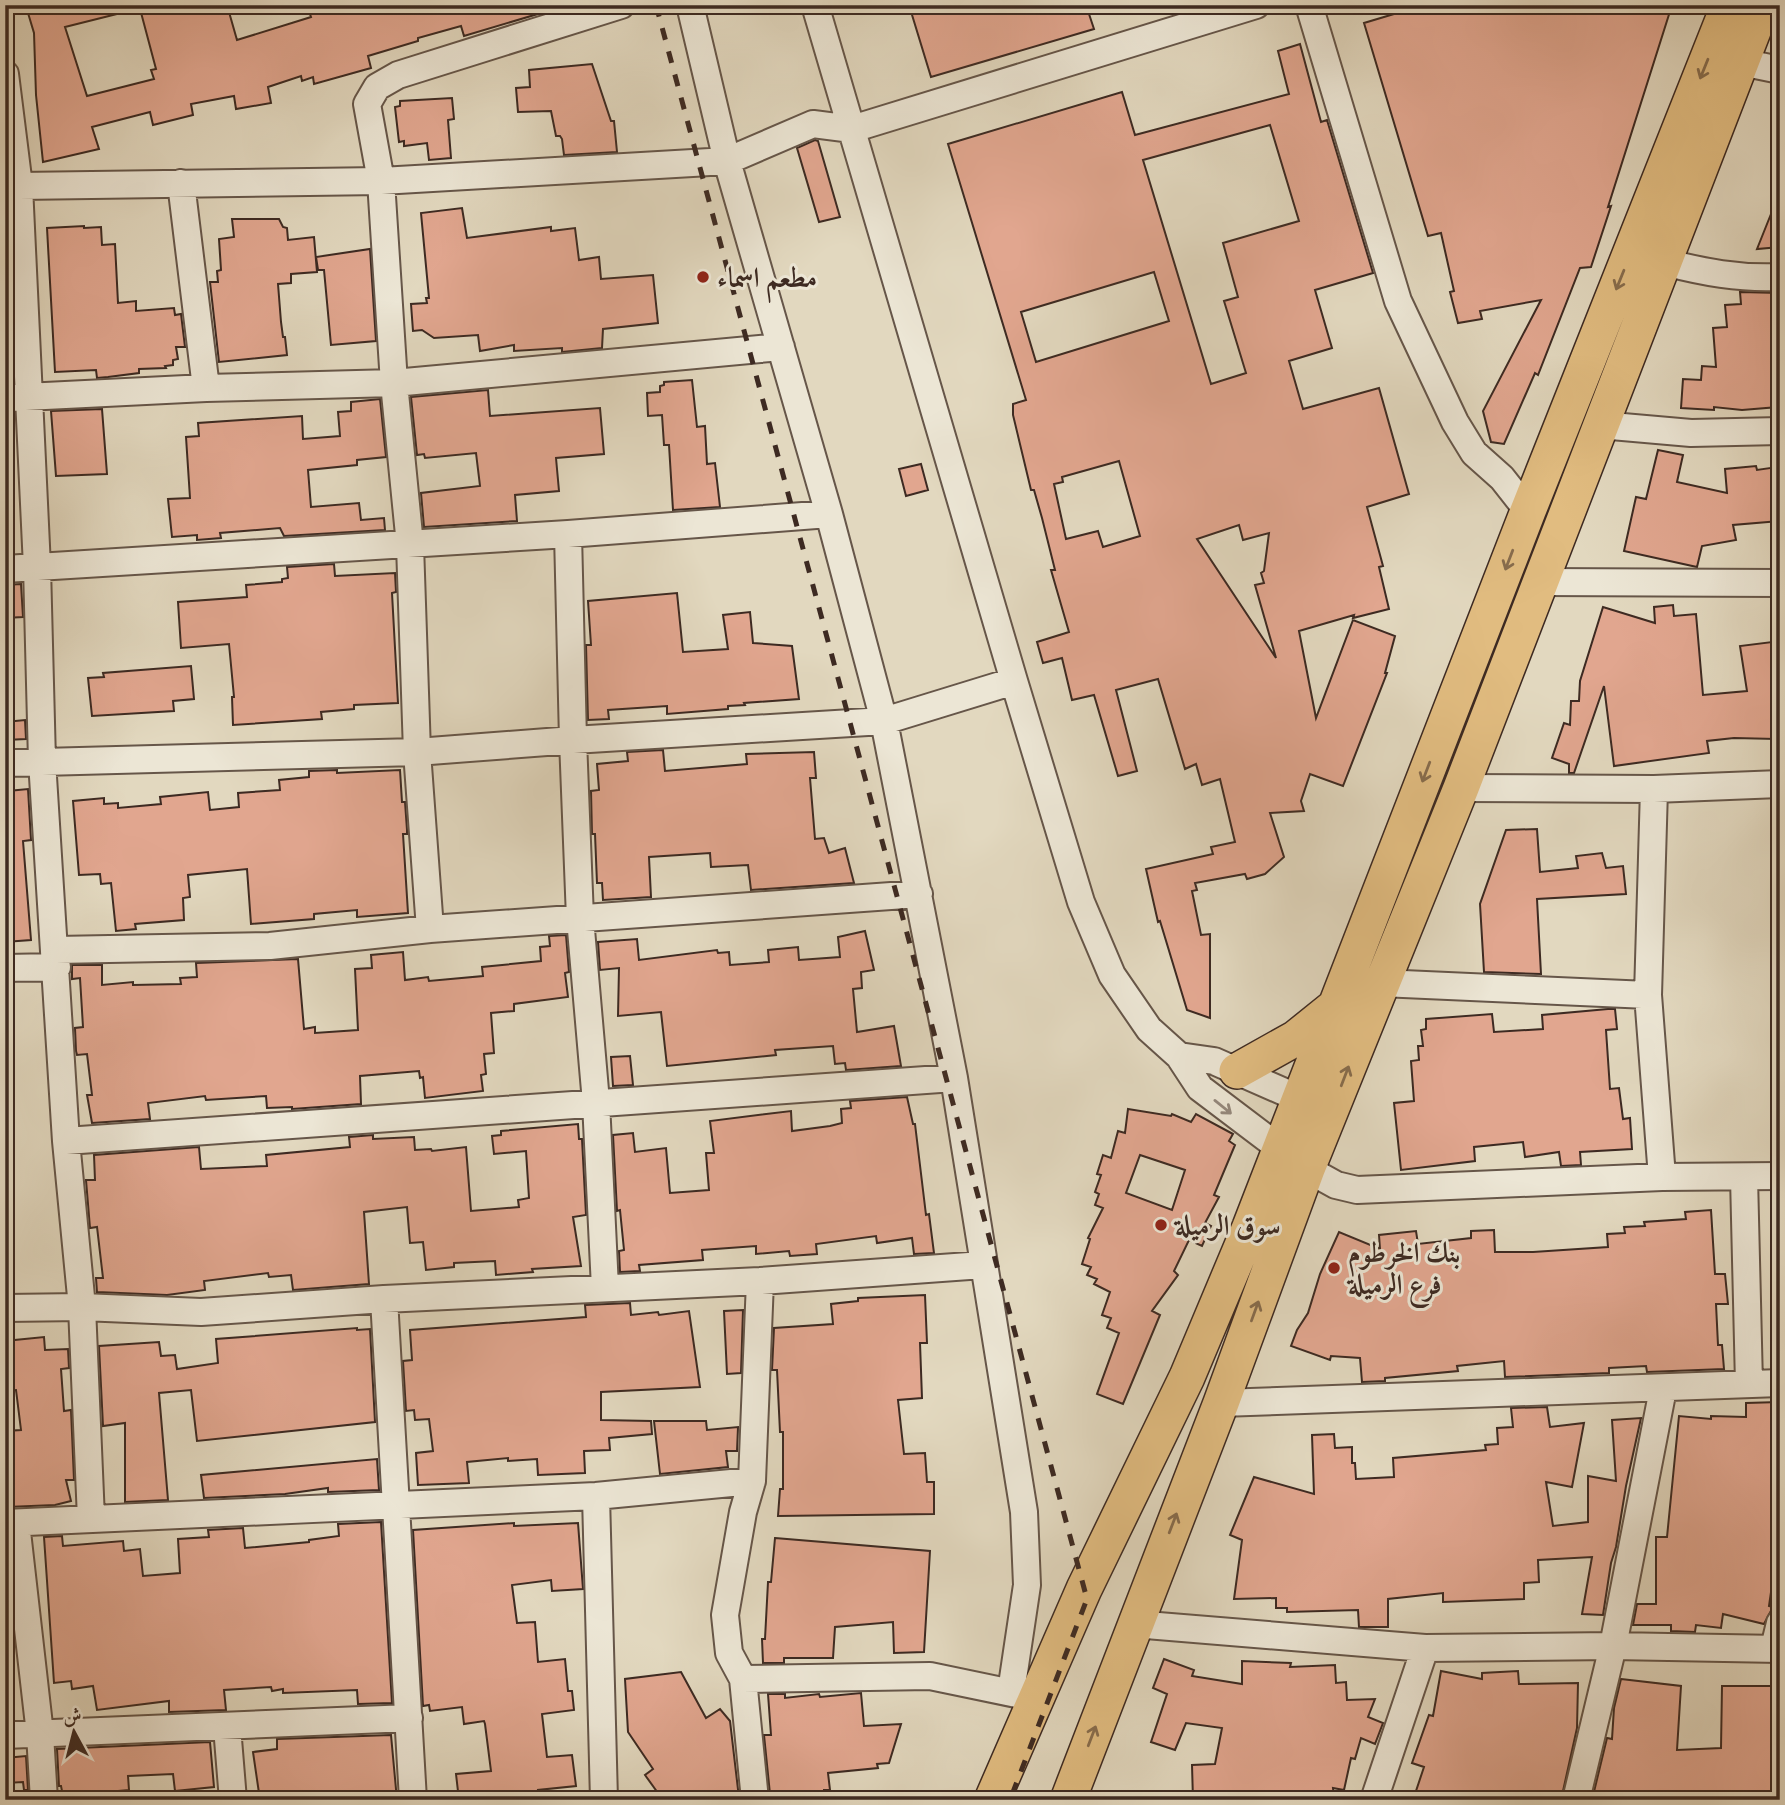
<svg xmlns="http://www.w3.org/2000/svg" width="1785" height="1805" font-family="'Gentium Book Plus',Amiri,serif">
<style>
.building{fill:#e1a68f;stroke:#3d2a22;stroke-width:2;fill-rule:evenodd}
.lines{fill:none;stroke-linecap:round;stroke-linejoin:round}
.minor-casing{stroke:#665649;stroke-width:30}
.major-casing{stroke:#3d2a22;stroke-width:38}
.minor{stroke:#ece6d5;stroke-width:26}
.major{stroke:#e1bc80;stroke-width:35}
.rail{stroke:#3d2a22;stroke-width:5;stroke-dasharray:12 12;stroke-linecap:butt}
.oneway{stroke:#876c4c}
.oneway2{stroke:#94887c}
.poi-dot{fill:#8f2418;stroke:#ece6d5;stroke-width:2.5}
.labels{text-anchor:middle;stroke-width:6;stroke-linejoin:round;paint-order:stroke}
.poi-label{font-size:28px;font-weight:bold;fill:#3d2a22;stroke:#ece6d5;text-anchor:start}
</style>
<rect width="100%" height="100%" fill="#e2d8bf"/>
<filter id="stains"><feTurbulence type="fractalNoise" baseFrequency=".00286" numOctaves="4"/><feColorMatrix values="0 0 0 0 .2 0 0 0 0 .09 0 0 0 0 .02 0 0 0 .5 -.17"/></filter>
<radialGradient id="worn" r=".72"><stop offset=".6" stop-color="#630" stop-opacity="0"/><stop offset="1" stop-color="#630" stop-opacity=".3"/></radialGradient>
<path class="building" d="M57,5H124L125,12L65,27L87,96L154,79L151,70L156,69L139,5H227L237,40L311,17L307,5H568L464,36L461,26L418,38V41L368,56L371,68L314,84L313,77L302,81L301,76L268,87L271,103L236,109L234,96L191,104L193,115L153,125L150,112L92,127L99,149L43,162L36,95L34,33L28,13Z
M909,5H1086L1094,29L931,77Z
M1424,5H1672L1608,207L1611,206L1591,267L1580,268L1538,375L1535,373L1504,444L1491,442L1483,411L1541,300L1480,311L1482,319L1458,323L1450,292L1454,291L1441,233L1428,236L1364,23Z
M1300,44L1321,122L1327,120L1373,273L1315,290L1332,348L1289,361L1303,409L1379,388L1409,494L1367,507L1383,566L1379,567L1389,609L1353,618L1354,615L1299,631L1316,718L1353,620L1395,636L1385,673H1387L1343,786L1310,774L1301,801L1304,811L1270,813L1284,857L1265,874L1247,879L1245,874L1195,883L1197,890L1192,891L1201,935L1210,934V1018L1187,1010L1160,921L1158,922L1146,869L1213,854L1211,847L1235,842L1220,779L1202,785L1196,764L1185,769L1158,679L1116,690L1137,771L1118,776L1094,695L1072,700L1062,658L1043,663L1037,642L1069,632L1051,570H1055L1042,518L1034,490H1031L1013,415V404L1026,400L948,144L1122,92L1135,135L1289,94L1278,51ZM1270,125L1299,221L1223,243L1238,297L1224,301L1246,373L1211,384L1143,160ZM1154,272L1169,321L1036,362L1021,312ZM1119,461L1140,536L1103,547L1098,531L1066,539L1054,484L1063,482L1062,477ZM1239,525L1243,540L1269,533L1264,571L1261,573L1264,583L1255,585L1276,658L1197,539Z
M592,64L611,121H614L617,152L564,155L562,139L560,136H556L551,111L518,112L516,88L530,87L529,70Z
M452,98L454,119L448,120L451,158L429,160L427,143L404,146V141L399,142L395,107L400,106V101Z
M815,140L818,141L840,217L819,222L797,148Z
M1779,194L1780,247L1757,249Z
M462,208L467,238L551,227V231L575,228L579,260L599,257L601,279L653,275L658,323L603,329L602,348L562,352V348L514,351V345L480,351L478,335L434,338L422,330L413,331L411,304L427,303L426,298H429L421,213Z
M232,219H279L283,227L287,228L288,240L314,237L317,272L291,274V283L278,284L281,322L283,337H285L287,355L219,362L210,282H218L217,271L221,270L219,239L234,237Z
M84,226V228L101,227L102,245L115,244L118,303L136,301V311L174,308L175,315L181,314L185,347H176L178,359L173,360V365L165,366L166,368L139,369V373L108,377L97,378L96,370L55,372L47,228Z
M370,249L376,341L331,345L324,270H318L316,257Z
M1740,292L1780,293V381H1775L1778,407L1742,410L1714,407V410L1681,408L1683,379L1701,380L1702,366L1716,367L1713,328L1727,327L1725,305L1741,304Z
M692,380L697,427L705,426L707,464L715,463L720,507L673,510L669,445H664L662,415L648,416L647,393L660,392V386L664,385V382Z
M488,390L490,416L600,408L604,454L556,458L559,491L515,495L517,521L424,527L421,493L480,486L476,453L425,458L424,454L417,455L411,397Z
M380,399L386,457L357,460V465L308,470L311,507L359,503L361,520L384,518L385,530L284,536L280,528L220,533L221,538L197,540V535L172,537L168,499L190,498L186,437L199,436L198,423L302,416L303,439L340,436L338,412L351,411V402Z
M102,409L107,474L56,476L51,411Z
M1658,450L1683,455L1677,482L1727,493L1725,469L1756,466L1757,470L1777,467L1780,479V521L1733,525L1736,540L1702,546L1697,567L1624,551L1636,497L1646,499Z
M921,464L928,490L906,496L899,469Z
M334,564L335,576L395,573L396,592L392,593L398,703L354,705V709L321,712L322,719L233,725L232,697H234L229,644L181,648L178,602L247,597L246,585L282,582V579L288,578L287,567Z
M21,584L23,617L5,618V585Z
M677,593L683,652L728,649L723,615L750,612L753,643L792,646L799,699L744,703L745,705L728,706V709L667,714V706L608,710L609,719L588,720L586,645H591L588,601Z
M1673,605L1674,616L1696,614L1703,695L1747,691L1740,646L1772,642L1777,675L1776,739L1734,738L1707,741L1709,753L1614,766L1604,686L1574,773H1569V764L1552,758L1564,723L1570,725L1571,701H1579L1580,681L1603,607L1655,623L1654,607Z
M191,666L194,699L173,701L174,711L92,716L88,678L104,677L103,673Z
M25,720L26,739L5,740V722Z
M663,750L665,771L747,764L746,754L814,752L816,778H810L815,839L824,838L829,853L845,848L854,883L751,890L748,865L711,867L710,853L649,857L651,897L603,900L602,883H597L595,834H592L591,791L599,790L597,764L628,761L627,752Z
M337,770V773L400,770L402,802H405L407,830V834H403L408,913L357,917V910L314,914V919L251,924L247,869L188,875L190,897L183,898L184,920L135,924L136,929L116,931L111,883L101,884L100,874L79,875L73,801L104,798V804L118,803V808L161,804L160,797L208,792L210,810L239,807L238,793L280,790L279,780L309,777V771Z
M28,789L31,840L23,841L31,940L5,942V798H9L8,791Z
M1537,829L1540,872L1578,868L1576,856L1602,853L1606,868L1623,866L1626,894L1537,899L1541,974L1484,972L1480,904L1506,830Z
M865,931L874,970L861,972L862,988L853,989L857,1032L894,1026L901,1066L846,1070L845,1063L835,1064L833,1046L775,1050L776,1055L667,1066L661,1012L618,1016L619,968L600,970L598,942L637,939L639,960L717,950L718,953L729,952L730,965L769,962L768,950L798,947L799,960L840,957L838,937Z
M566,935L569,972L565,973L568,997L514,1004V1011L491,1013L494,1053L484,1054L486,1074L481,1075L483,1091L425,1098L423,1077L420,1078L419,1071L360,1076L361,1104L292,1109V1107L267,1108L266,1096L206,1100L205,1096L148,1103L150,1119L92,1123L87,1095H92L87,1054L77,1055L76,1051L75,1028L83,1027L80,978L72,979V965H102V985L133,982V985L181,984L180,978L197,977L196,963L298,959L304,1029L315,1027V1033L358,1030L355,969L372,968L371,955L403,952L405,980L428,977L429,981L483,976L482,967L541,961L540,947L550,946L549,936Z
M1608,1009H1615L1617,1029L1606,1030L1610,1089L1619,1088L1623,1119L1630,1118L1632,1149L1580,1152L1581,1165L1561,1166L1559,1152L1525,1157L1523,1142L1474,1147L1475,1161L1401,1170L1394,1103L1414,1101L1411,1061L1419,1060L1418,1046H1423L1421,1030L1426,1029V1019L1492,1014L1494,1032L1543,1029L1542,1015Z
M630,1056L633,1085L613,1086L611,1057Z
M907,1097L913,1124H915L926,1215L929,1214L934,1253L914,1254L912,1238L877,1243L876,1236L816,1244L817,1254L790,1256L789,1251L756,1254V1246L702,1250L703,1260L639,1265L640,1271L620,1272L619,1251L624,1250L620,1210L617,1211L613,1135L633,1133L635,1152L666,1148L670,1193L709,1190L706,1153H714L710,1121L791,1111L792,1131L830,1126L842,1123L841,1109L851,1108L850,1101Z
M1128,1109L1171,1116L1172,1114L1191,1122L1196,1114L1233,1134L1229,1141L1235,1145L1214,1195L1219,1197L1205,1223L1211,1226L1202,1246L1189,1240L1174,1271L1178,1275L1152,1311L1160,1315L1123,1404L1097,1394L1119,1333L1107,1328L1111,1318L1102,1315L1110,1292L1094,1284L1097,1279L1087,1275L1091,1267L1082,1264L1090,1239L1088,1238L1103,1208L1095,1205L1099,1194L1095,1192L1101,1175L1097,1174L1103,1155L1111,1158L1118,1131L1125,1133ZM1140,1155L1185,1170L1172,1210L1126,1193Z
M578,1124L579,1139H582L586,1215L573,1217L581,1266L532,1269L533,1272L496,1275L495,1261L454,1263V1267L426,1270L423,1242L410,1243L407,1207L364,1212L369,1284L293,1290L291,1275L269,1277L268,1273L204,1281L205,1290L167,1295L97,1292L96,1278H103L97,1227L90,1228L86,1180H95L94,1155L199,1147L201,1169L267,1166L266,1155L350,1147L349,1137L373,1135V1139L414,1137L415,1150L431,1149L432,1151L466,1147L471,1211L519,1207L518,1200L529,1198L526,1151L494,1154L492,1136L501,1135V1131Z
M1711,1210L1715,1274H1725L1728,1304H1716L1718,1345H1722L1724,1369L1647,1372L1646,1366L1609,1368V1373L1505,1377L1504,1361L1457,1366L1458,1371L1385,1378V1381L1362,1382L1360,1358L1331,1356L1330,1360L1291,1346L1297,1330L1308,1313L1320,1274L1339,1232L1380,1249L1379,1235L1416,1231L1418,1244L1471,1238V1231L1494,1230L1495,1252H1533L1608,1247L1607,1234L1625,1233L1624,1227L1645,1226L1644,1222L1686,1219L1685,1212Z
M925,1295L927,1343H920L922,1398L898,1400L904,1454L925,1453L927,1482H934V1514L778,1516L780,1489H783V1432H780L777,1370H772L774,1328L833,1324L831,1304L858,1301V1298Z
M630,1303L631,1315L658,1312L659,1315L689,1311L700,1387L601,1392V1420L651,1421L652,1434L609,1438L610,1450L584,1451L585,1473L538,1475L537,1459L508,1461V1458L467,1462L469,1483L418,1485L416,1453L433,1451L429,1419L415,1420L414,1410L406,1411L403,1361L412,1360L410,1330L586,1317L585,1305Z
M743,1310L741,1373L727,1374L724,1311Z
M357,1328V1330L370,1329L375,1422L197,1441L191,1390L159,1393L168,1500L125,1502V1423L103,1426L99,1346L159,1342L161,1356L175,1355L177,1369L218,1363L216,1339Z
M44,1337L45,1350L68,1349L69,1368L61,1369L64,1411L71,1410L74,1480H66L71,1501L55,1505L7,1507L5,1431L21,1430L16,1390L5,1391V1341Z
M1780,1402V1530L1769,1606L1773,1607L1764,1624L1723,1614L1721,1628L1696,1625L1695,1632L1671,1631V1625H1633L1637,1604H1656V1537H1667L1679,1416L1711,1419V1416L1746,1417V1403Z
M1547,1407L1550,1427L1584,1423L1572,1487L1546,1482L1553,1526L1588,1522V1476L1616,1481L1612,1420L1641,1418L1626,1486L1616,1547L1611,1563L1603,1615L1582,1614L1592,1557L1538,1560L1539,1582L1524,1583V1599L1443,1602V1593L1388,1599V1627H1359L1358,1610L1287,1612V1608H1276V1598L1234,1599L1242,1540L1230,1535L1254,1477L1314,1494L1312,1435L1334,1434L1335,1448L1352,1447V1463H1355L1356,1479L1394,1477L1393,1458L1486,1450L1485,1445L1498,1444L1497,1428L1513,1427L1511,1408Z
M654,1421H706L707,1430L738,1427L737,1451H726L728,1467L660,1474Z
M377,1459L379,1490L328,1492V1488L285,1494L204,1498L201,1475Z
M381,1522L392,1703L358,1704L357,1690L283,1693V1689L272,1691L271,1687L224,1690L226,1710L169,1712V1701L97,1710L93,1686L72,1689L71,1681L54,1683L44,1537L62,1536L63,1546L123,1541L124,1551L140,1549L143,1576L180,1573L178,1539L209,1537L208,1530L243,1528L245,1548L309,1542V1540L339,1536L338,1524Z
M514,1523V1526L578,1523L583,1589L552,1591L551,1580L512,1585L517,1623L535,1622L538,1662L565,1659L568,1691H572L574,1710L542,1714L547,1757L572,1755L576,1786L538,1790L539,1800H459L456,1774L491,1771L485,1724L484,1721L464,1724L462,1707L430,1711L429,1705L423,1706L413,1530Z
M775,1538L930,1551L924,1652L894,1653L893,1622L835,1627L833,1658H784V1663H763L762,1639H765L768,1582H771Z
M1164,1659L1194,1670L1192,1676L1242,1684V1661L1291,1663L1290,1667L1335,1665L1336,1683L1346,1682L1347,1700L1375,1699L1368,1717L1383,1723L1375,1744L1361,1738L1355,1759L1351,1758L1344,1790L1333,1788L1334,1797L1283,1800H1193L1192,1765L1215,1764L1222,1728L1186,1723L1175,1750L1151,1742L1167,1694L1153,1688Z
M1441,1671L1482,1679V1673L1518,1671L1519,1684L1578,1683L1577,1728L1561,1800H1413L1424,1767L1412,1763L1429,1715L1433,1716Z
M681,1672L706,1718L720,1709L730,1721L739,1798L663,1800L645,1775L653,1769L628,1732L625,1679Z
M1621,1679L1681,1686L1677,1750L1721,1748L1722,1686H1780V1799L1745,1795L1711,1796V1800H1592L1607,1738L1612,1739L1614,1708Z
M861,1693L864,1726L901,1724L889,1763L877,1764L878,1768L828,1773L830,1790H824V1800H775L774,1794H770L764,1735H771L768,1694H785V1698L819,1694L820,1697Z
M391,1735L397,1800H260L253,1752L277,1749V1739Z
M210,1742L214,1787L175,1791L173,1774L128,1776L129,1790L63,1796L61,1786H59L57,1749Z
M26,1756L28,1790H24L23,1782L6,1783L5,1758Z"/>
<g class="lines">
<g class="minor-casing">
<path id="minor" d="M690,5L727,161L829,514L884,721L954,1078L1024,1512L1027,1585L1011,1692
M815,5L1014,681L1081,902L1112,975L1149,1029L1179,1056L1200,1088L1307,1169L1336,1185L1357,1190L1662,1177L1780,1176
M1309,5L1398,301L1455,422L1474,453L1502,478L1528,511
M1741,62L1780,70
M5,74L19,186L37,567L42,761L66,1141L82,1307L91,1519
M181,183L206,388
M5,190L19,186L381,181L727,161L813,124L852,129L1256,5
M1664,262C1703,272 1739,279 1780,277
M5,398L206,388L394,383L781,347
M1600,425L1691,433L1780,431
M568,534L573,740L580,918L596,1102L605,1288
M5,569L568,534L829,514
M1539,582L1780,583
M5,763L417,752L573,740L884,721L1014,681
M1461,788L1654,789L1780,784
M1654,789L1648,995L1662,1177
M430,929L417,752L410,545L394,383L381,181L367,104L377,87L398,75L621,5
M56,950L270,946L430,929L919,894
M5,968L57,967
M1381,983L1648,995
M1179,1056L1214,1061L1314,1105
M66,1141L954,1078
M1744,1177L1749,1384
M384,1299L413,1800
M5,1308L82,1307L201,1312L384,1299L760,1281L983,1265
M1221,1403L1780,1383
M596,1496L604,1800
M5,1523L596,1496L752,1481
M16,1523L40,1734L44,1800
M1134,1624L1425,1648L1613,1646L1780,1649
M1774,1648L1780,1623
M743,1679L930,1676L1026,1696
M227,1727L233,1800
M5,1735L409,1718
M755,1800L743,1679L729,1653L725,1615L743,1512L752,1481L760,1281
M1374,1800L1425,1648
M1576,1800L1613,1646L1663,1389"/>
</g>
<g class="major-casing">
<path id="major" d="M1237,1071L1296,1038L1337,1005
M992,1800L1084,1589L1187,1377L1250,1227L1528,511L1729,5
M1068,1800L1221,1403L1307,1169L1461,788L1763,5"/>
</g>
<use href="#minor" class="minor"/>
<use href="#major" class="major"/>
<path class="rail" d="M656,5L1087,1599L1010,1800"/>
</g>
<defs><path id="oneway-shaft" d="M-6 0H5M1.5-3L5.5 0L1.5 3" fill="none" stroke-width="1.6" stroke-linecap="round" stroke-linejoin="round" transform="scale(1.75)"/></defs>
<g class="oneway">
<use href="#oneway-shaft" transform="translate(1704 69) rotate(112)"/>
<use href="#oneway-shaft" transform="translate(1620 280) rotate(112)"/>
<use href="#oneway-shaft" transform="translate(1509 560) rotate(111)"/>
<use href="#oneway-shaft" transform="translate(1426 772) rotate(111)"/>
<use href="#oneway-shaft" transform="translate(1345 1076) rotate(-69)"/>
<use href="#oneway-shaft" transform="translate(1255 1311) rotate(-70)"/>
<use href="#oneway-shaft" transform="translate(1173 1523) rotate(-69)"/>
<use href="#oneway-shaft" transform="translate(1092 1736) rotate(-69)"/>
</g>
<use class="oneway2" href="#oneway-shaft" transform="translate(1223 1107) rotate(39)"/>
<g class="poi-dot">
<circle cx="703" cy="277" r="7"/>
<circle cx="1161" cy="1225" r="7"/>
<circle cx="1334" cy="1268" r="7"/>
</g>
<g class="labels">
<g class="poi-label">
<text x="717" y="287">مطعم اسماء</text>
<text x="1175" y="1235">سوق الرميلة</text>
<text x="1348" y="1262">بنك الخرطوم<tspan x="1348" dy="32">فرع الرميلة</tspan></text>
</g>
</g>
<rect width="1785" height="1805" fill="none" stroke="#e2d8bf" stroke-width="28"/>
<rect x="7" y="7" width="1771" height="1791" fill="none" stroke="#3d2a22" stroke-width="3.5"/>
<rect x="14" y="14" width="1757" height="1777" fill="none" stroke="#3d2a22" stroke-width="2"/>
<g transform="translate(74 1732) rotate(353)" stroke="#ece6d5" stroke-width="5" paint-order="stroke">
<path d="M0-5L12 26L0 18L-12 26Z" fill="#3d2a22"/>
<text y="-10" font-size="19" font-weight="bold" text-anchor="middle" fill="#3d2a22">ش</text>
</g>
<rect width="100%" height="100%" filter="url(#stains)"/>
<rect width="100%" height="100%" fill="url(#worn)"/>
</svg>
